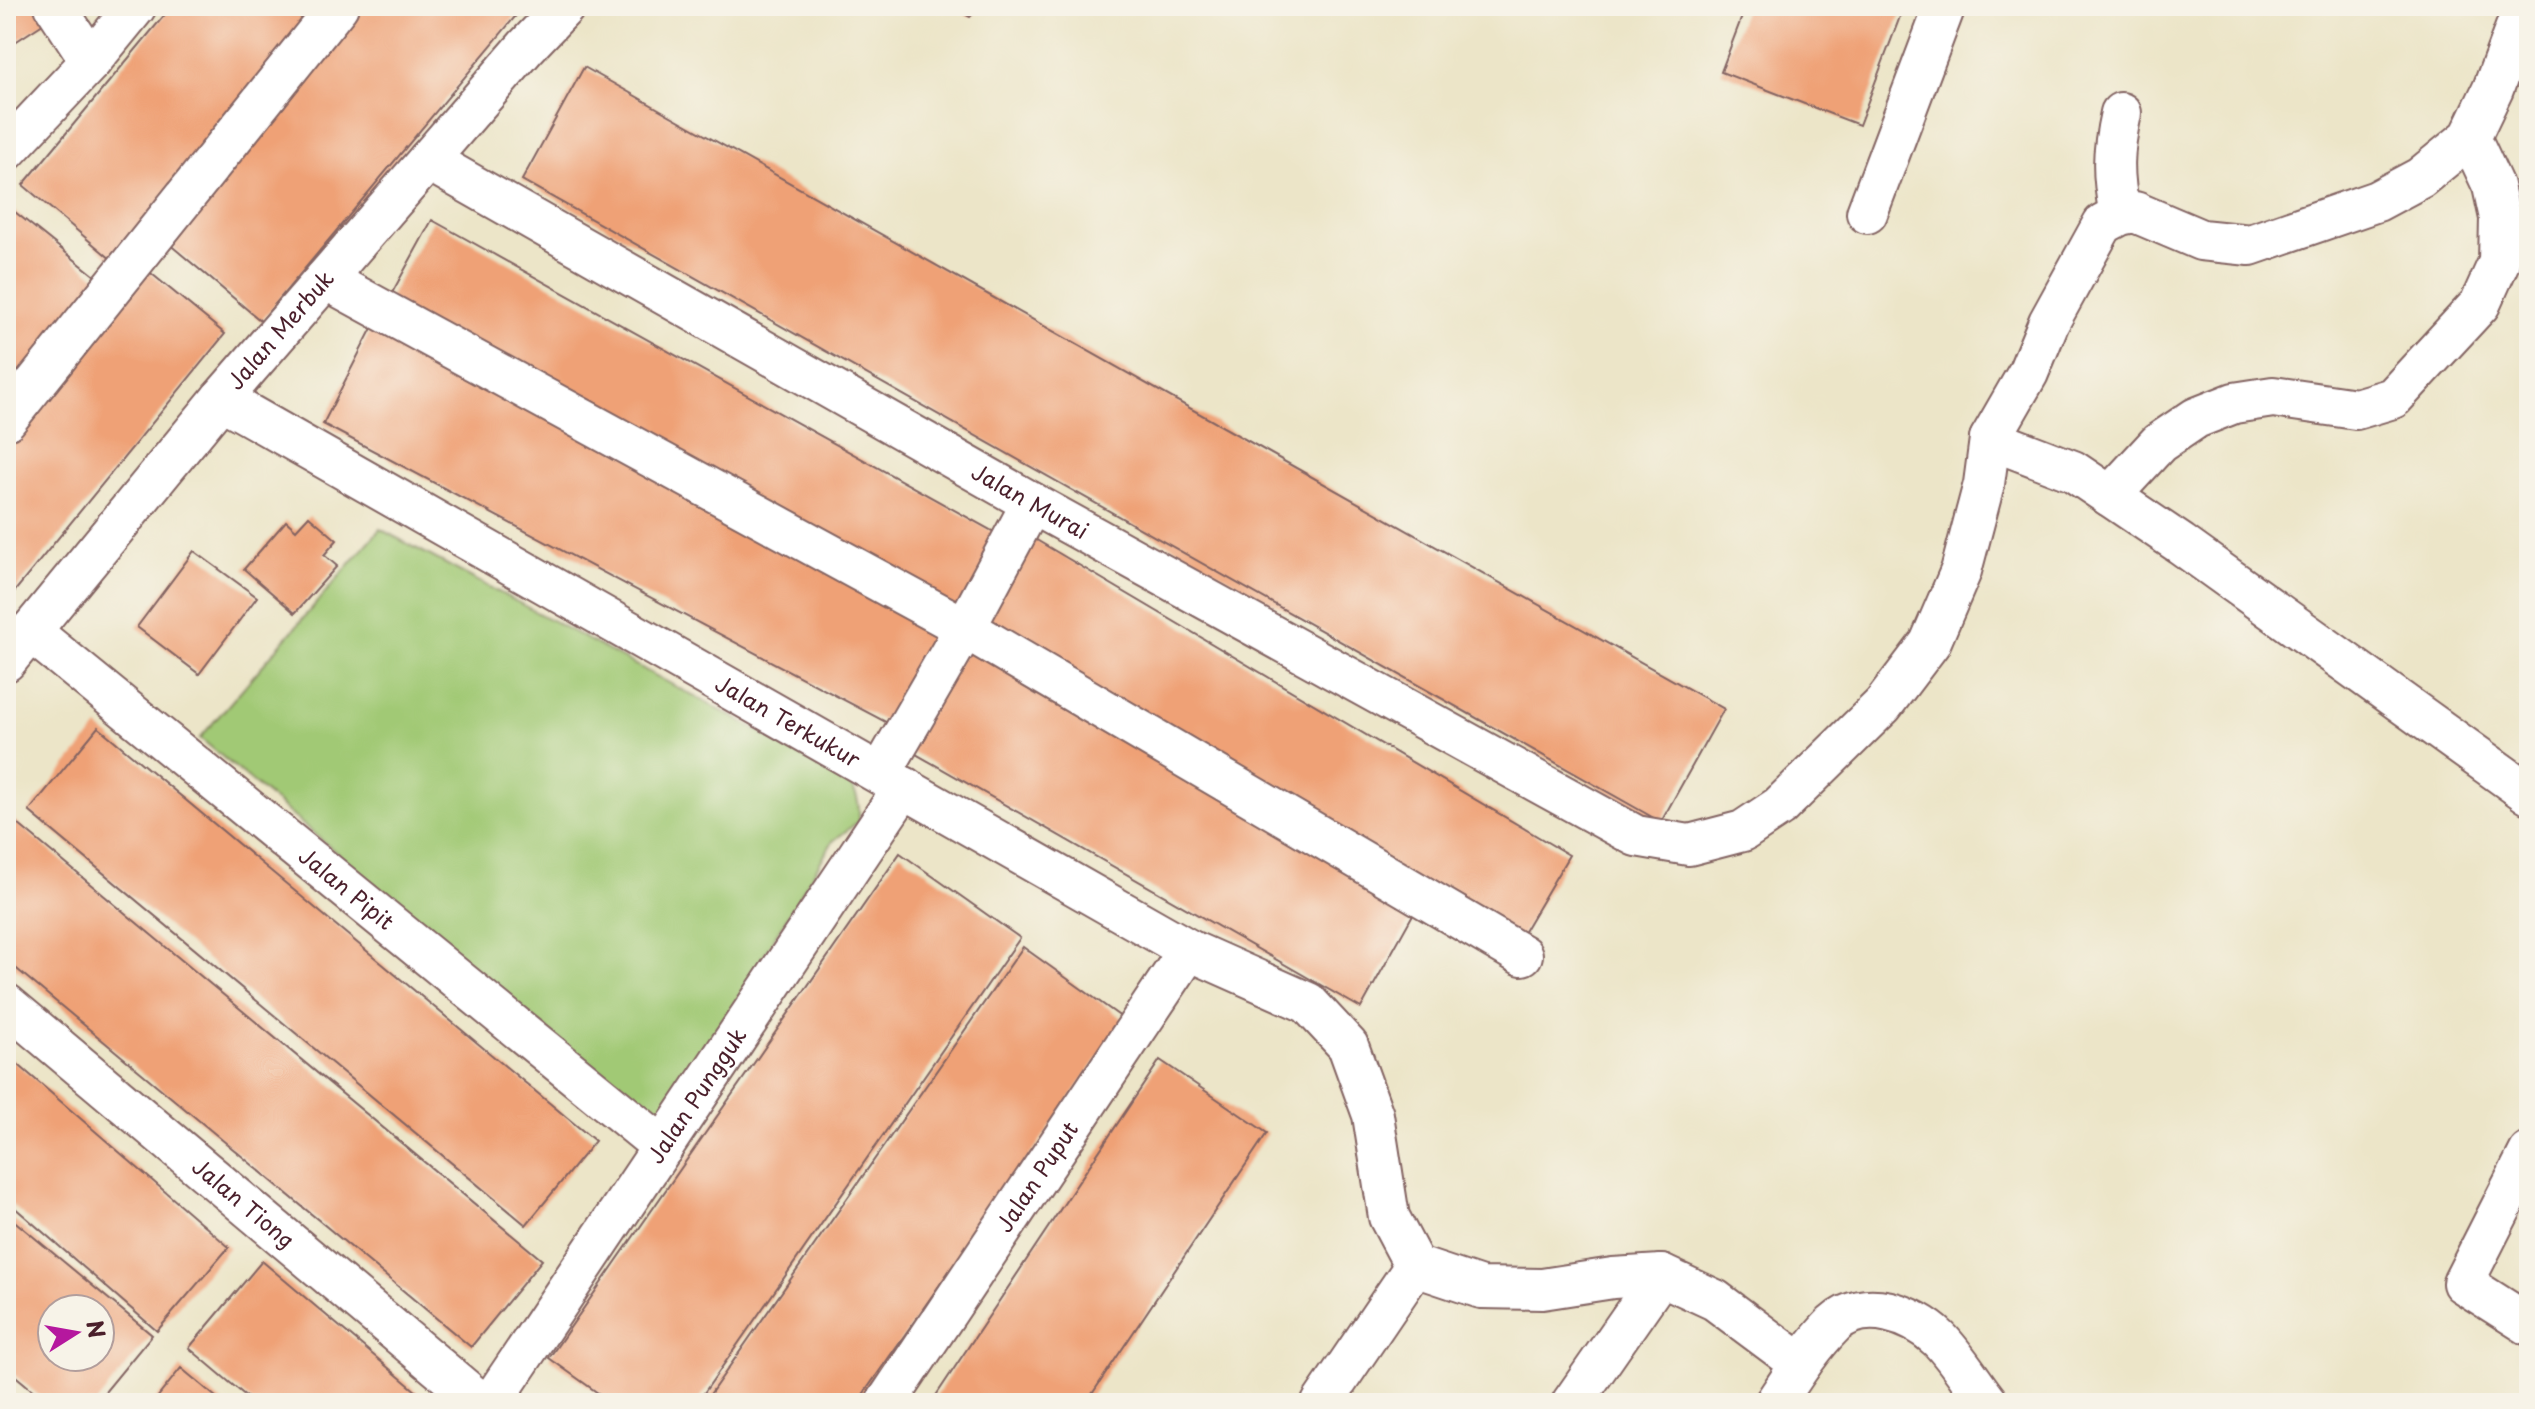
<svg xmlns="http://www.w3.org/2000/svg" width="2535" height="1409" font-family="'Playpen Sans',sans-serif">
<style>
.green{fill:#a1c974;stroke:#767450;stroke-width:2}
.building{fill:#efa176;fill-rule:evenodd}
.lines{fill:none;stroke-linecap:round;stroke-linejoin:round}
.minor-casing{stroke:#836462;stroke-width:44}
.minor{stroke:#fff;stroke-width:40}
.labels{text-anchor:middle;stroke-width:8;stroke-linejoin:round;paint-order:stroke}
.street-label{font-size:22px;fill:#4a1f2b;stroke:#f7f3e8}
</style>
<rect width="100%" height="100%" fill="#f7f3e8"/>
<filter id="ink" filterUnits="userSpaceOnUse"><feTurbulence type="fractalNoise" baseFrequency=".0125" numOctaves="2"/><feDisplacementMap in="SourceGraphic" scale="16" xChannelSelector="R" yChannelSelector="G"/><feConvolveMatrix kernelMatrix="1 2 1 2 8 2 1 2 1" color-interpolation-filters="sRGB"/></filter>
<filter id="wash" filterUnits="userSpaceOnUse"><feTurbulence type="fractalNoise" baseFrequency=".006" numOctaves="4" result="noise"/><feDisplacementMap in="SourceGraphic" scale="32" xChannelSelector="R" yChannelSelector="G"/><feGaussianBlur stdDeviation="1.8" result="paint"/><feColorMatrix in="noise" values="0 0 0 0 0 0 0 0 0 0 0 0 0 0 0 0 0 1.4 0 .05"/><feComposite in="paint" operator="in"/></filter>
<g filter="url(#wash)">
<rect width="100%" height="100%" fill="#ece5c8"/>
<path class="green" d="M380,529L836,772C855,787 860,796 859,821L833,841L675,1102L658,1108H640L200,738Z"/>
<g id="blocks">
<path class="building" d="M6,6H44L52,18L6,48Z
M172,6H334L118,265L23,185Z
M356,6H524L261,321L162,238Z
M950,6H981L970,17Z
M1746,6H1904L1859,125L1721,72Z
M584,67L1724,709L1661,822L522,180Z
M10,208L100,280L6,398V213Z
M432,220L1001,536L956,619L387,302Z
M141,265L225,334L6,602V430Z
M375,322L948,626L895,727L323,424Z
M309,516L337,540L324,555L337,566L295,613L244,569L286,521L296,530Z
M1028,535L1569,855L1516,945L975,625Z
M194,551L257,597L199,674L137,627Z
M970,642L1421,900L1361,1008L909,750Z
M98,727L595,1141L526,1225L29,811Z
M6,814L542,1260L471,1347L6,960Z
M900,853L1020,938L697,1403H612L549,1358Z
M1023,947L1125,1020L857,1403H704Z
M6,1054L229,1247L157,1331L6,1200Z
M1160,1060L1267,1133L1086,1403H931Z
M6,1214L152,1335L96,1403H48L6,1368ZM52,1309H100V1357H52Z
M262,1261L430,1403H254L189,1348Z
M181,1368L223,1403H153Z"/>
</g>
</g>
<g filter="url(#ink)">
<use href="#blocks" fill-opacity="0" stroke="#836462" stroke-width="2"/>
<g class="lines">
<g class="minor-casing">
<g id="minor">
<path d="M55,6L91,61"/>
<path d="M6,151L91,61L136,6"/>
<path id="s1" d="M428,160L1032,503L1636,836L1689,845L1743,831L1779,807L1883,705L1930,643L1961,571L1984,484L1990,439L2028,373L2049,322L2103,224L2120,215L2135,212L2201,240L2250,245L2377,201L2420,178L2470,137L2493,89L2524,6"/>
<path d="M1867,213L1945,6"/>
<path d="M2120,215C2112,175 2112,153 2121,113"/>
<path d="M325,279L965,628L1522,955"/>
<path id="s2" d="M221,399L1189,950L1308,1003L1348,1046L1373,1115L1389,1217L1415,1266L1481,1288L1542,1289L1613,1278L1661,1275L1715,1300L1801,1364"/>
<path d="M6,420L338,6"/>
<path d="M1990,439L2073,471L2181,544L2529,794"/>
<path d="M2110,496L2159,443L2196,418L2234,403L2273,397L2356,409L2393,398L2480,304L2499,262L2500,218L2493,186L2470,137"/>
<path id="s3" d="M30,631L663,1147"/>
<path id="s4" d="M6,661L221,399L526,47L565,6"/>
<path d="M881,773L965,628L1032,503"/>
<path id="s5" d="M6,1004L481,1403"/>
<path d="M2529,1153L2463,1283L2529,1325"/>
<path id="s6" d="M491,1403L904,787"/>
<path id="s7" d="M886,1403L1189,950"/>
<path d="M1322,1403L1415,1266"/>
<path d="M1572,1403L1661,1275"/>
<path d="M1775,1403C1793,1376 1811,1347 1834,1324C1864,1296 1913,1314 1939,1339C1957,1357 1972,1383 1988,1403"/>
</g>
</g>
<use href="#minor" class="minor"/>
</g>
</g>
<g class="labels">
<g class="street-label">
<text dy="8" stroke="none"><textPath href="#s4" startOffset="430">Jalan Merbuk</textPath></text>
<text dy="8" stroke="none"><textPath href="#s1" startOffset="692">Jalan Murai</textPath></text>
<text dy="8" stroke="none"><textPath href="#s2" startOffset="652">Jalan Terkukur</textPath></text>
<text dy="8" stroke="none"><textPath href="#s3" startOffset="408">Jalan Pipit</textPath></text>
<text dy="8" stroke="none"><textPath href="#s6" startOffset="370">Jalan Pungguk</textPath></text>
<text dy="8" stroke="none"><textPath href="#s7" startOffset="272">Jalan Puput</textPath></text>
<text dy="8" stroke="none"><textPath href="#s5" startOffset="310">Jalan Tiong</textPath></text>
</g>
</g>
<rect width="2535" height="1409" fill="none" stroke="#f7f3e8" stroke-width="32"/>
<g transform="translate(76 1333) rotate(79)"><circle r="38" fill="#f7f3e8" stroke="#b29e9c" stroke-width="2"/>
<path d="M0-6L14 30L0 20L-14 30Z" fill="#b5179e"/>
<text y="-12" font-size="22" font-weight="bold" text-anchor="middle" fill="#4a1f2b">N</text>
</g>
</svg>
